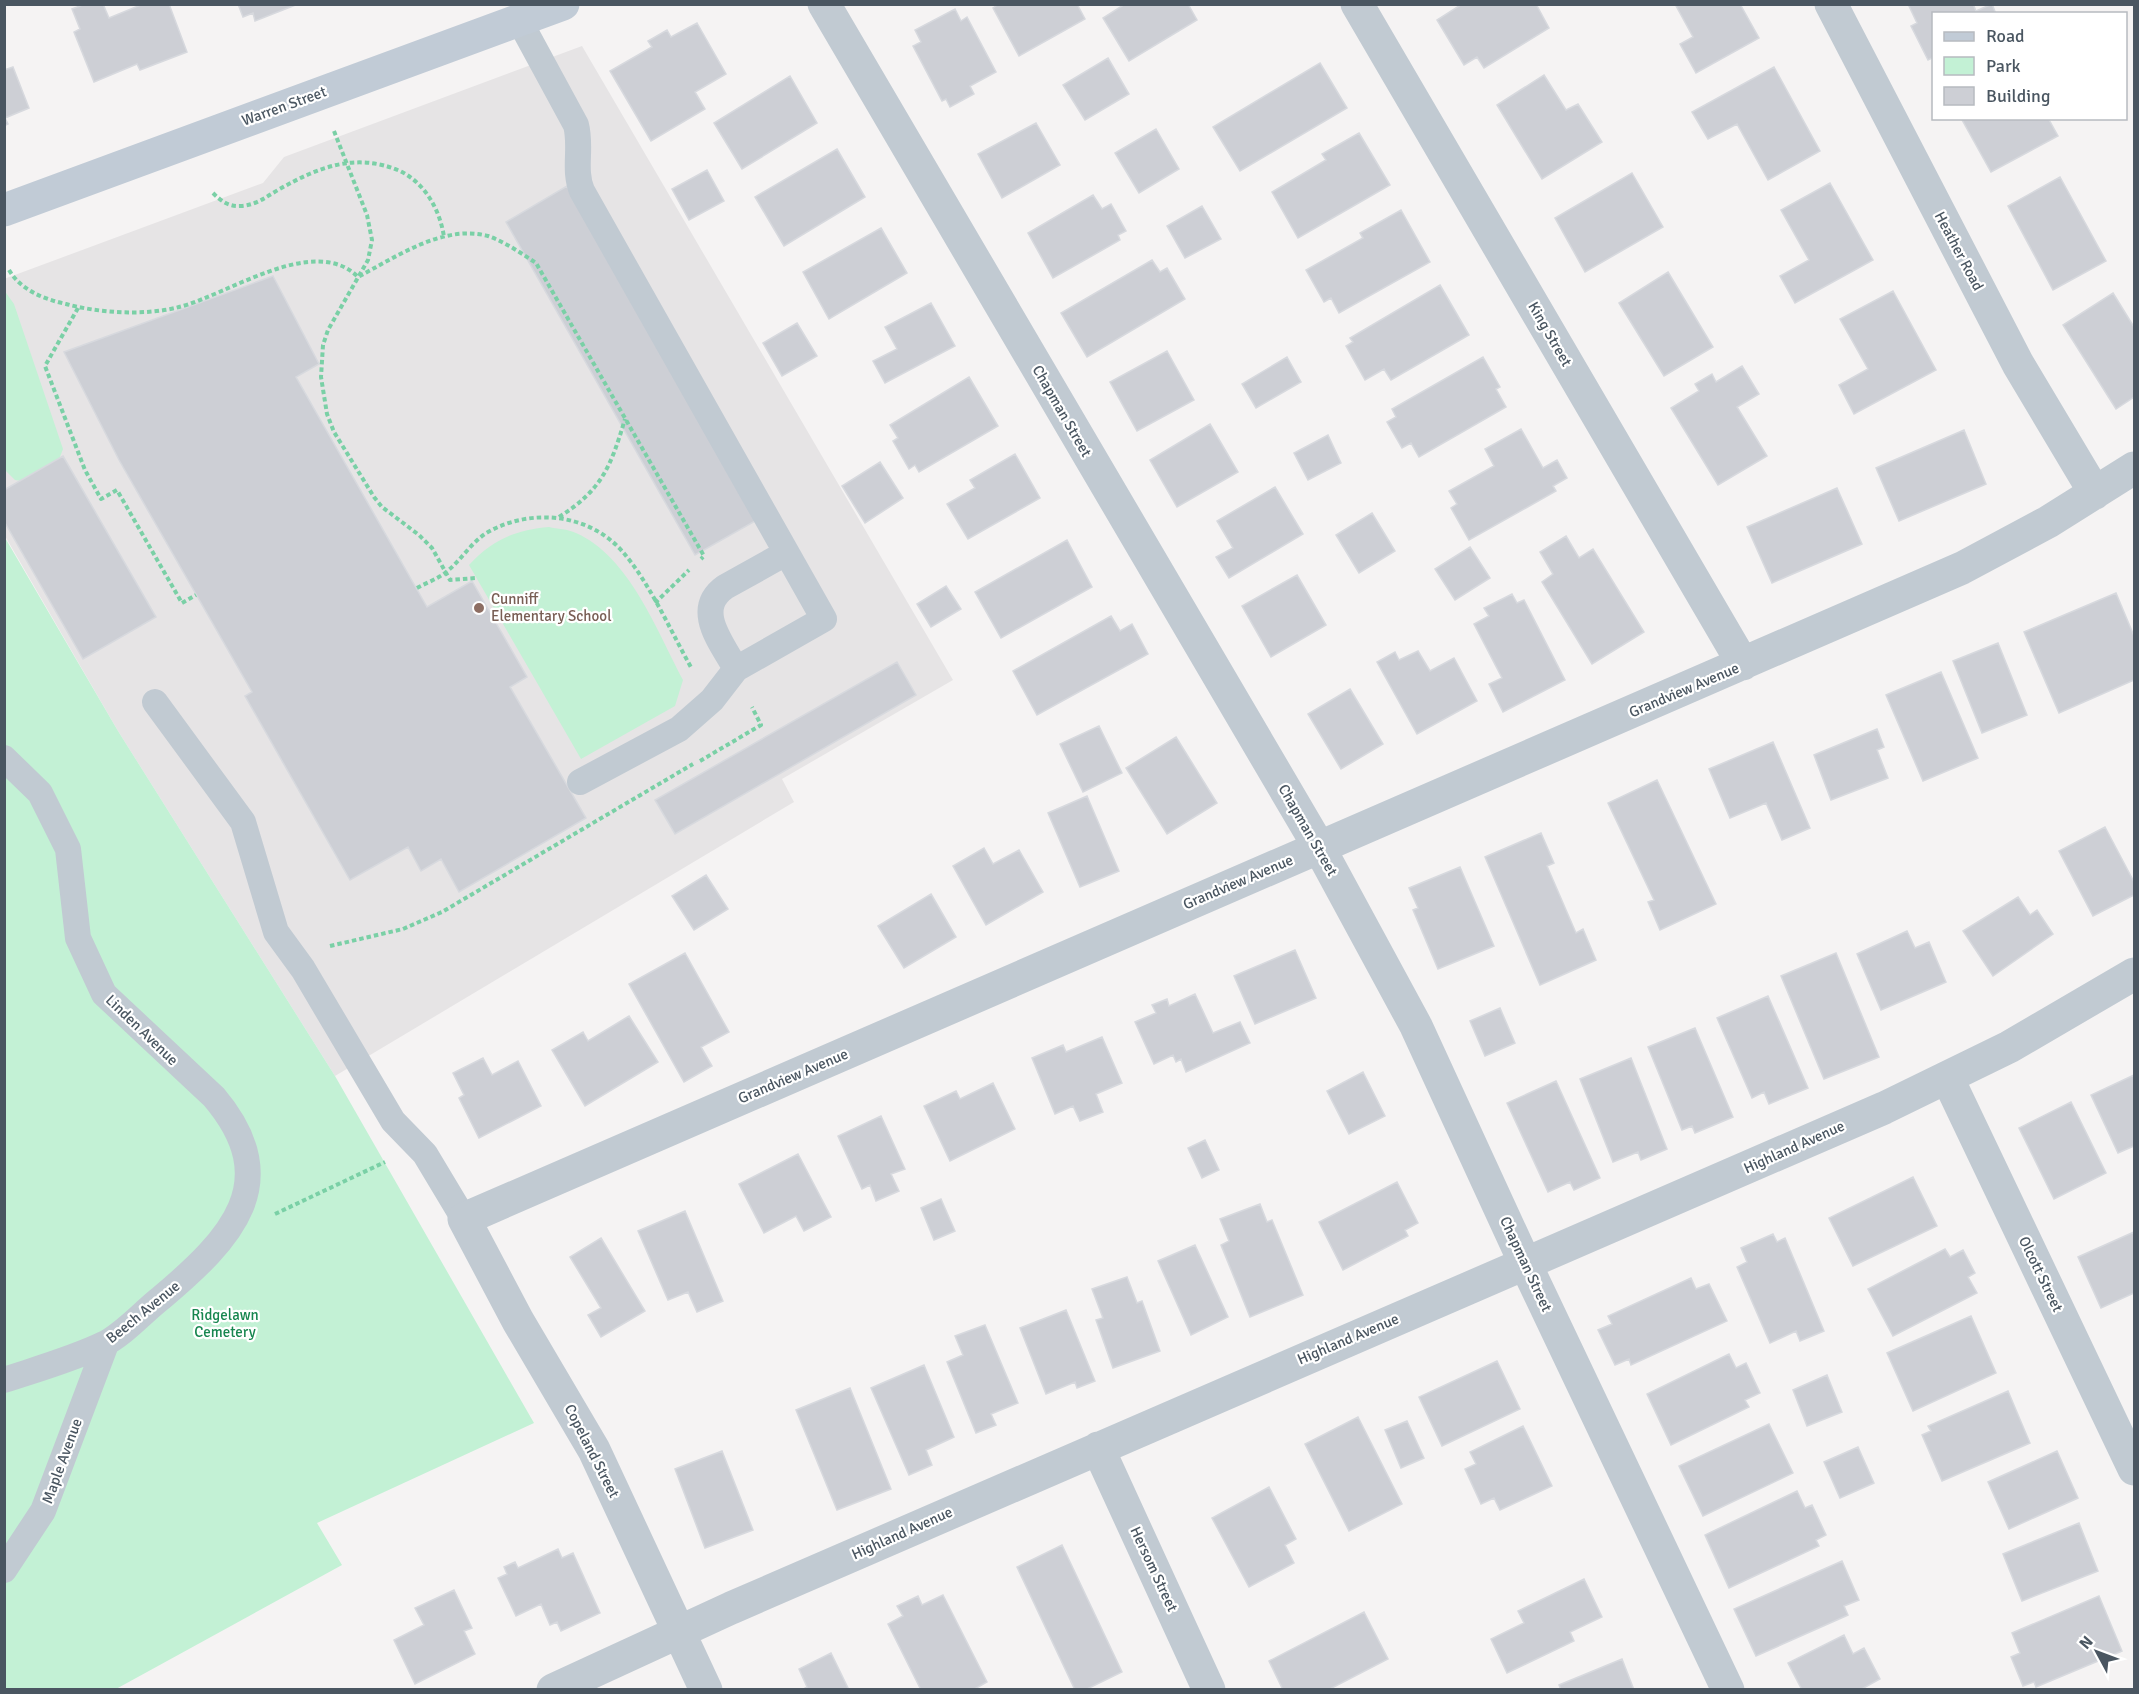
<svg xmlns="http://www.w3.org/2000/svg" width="2139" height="1694" font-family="Signika,sans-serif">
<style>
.education{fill:#e6e4e5}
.green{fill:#c3f1d5}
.building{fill:#cdcfd5;stroke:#d7d9de;stroke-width:1.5}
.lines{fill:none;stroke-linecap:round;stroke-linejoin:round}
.path{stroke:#7ad0a6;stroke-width:4;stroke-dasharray:4.5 3;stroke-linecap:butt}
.lane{stroke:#c1cad2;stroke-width:26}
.street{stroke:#c1cad2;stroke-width:33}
.secondary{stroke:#c1cbd6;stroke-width:33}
.education-dot{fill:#8d6e63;stroke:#fff;stroke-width:2}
.labels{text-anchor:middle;stroke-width:4.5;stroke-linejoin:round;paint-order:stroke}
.street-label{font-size:15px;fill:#4a5661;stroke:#fff}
.education-label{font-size:15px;fill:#785e54;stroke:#fff;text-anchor:start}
.park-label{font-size:15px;fill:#17864f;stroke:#fff}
</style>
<rect width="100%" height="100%" fill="#f5f3f3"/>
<path class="education" d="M582,46L953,680L782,779L794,802L335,1076L118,731L5,536L4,279L263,183L284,157Z"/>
<path class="green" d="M4,290L14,304L63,449L58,462L22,481L15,480L5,470Z
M549,527C557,529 568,529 576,533C629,556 657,631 683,680L675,706L581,759L469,565C492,540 515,530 549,527Z
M4,536L118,731L335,1076L534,1423L317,1523L342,1565L116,1689H5Z"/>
<path class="building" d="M85,4H103L109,18L143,4H169L187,52L140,70L137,64L94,82L74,32L80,29L72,9Z
M238,4H298L255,21L253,13L243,17Z
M999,4H1077L1085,19L1019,56L993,8Z
M1125,4H1188L1197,20L1129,61L1103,18Z
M1462,4H1536L1549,28L1484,68L1477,57L1464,65L1437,20Z
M1675,4H1740L1759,38L1696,73L1680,44L1693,37Z
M1908,4H1973L1976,11L1992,4L1996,14H1934V57L1928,60L1911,26L1917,23Z
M955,9L961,21L967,17L996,72L970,86L974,94L950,107L946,99L942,101L913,46L921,42L915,30Z
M697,23L726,74L695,92L705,109L651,141L610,71L652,47L648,41L667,30L671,37Z
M1108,58L1129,94L1085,120L1063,85Z
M1320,63L1347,108L1240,171L1213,127Z
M13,67L29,108L5,118L8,124L4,126V70Z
M1774,67L1820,151L1768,180L1737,124L1708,139L1692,112Z
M1544,75L1566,110L1578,104L1602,142L1542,179L1497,105Z
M790,76L817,123L742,169L714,123Z
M1961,118H2048L2058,136L1991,172Z
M1036,123L1060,165L1002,198L978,154Z
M1156,129L1179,169L1139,193L1115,153Z
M1359,133L1390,185L1298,238L1272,192L1326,160L1322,154Z
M837,149L865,197L784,246L755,197Z
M707,170L724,201L689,220L672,189Z
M1632,173L1663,227L1585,272L1555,218Z
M2060,177L2106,261L2053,290L2008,206Z
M1830,183L1873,260L1795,303L1780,276L1809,260L1781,210Z
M567,186L757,520L695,555L506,222Z
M1093,195L1102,209L1111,204L1126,231L1118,235L1120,240L1053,278L1028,233Z
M1202,206L1221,239L1185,258L1167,226Z
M1401,210L1430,262L1339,313L1331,298L1324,302L1306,270L1363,238L1360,233Z
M881,228L907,273L829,319L803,272Z
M1152,260L1160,272L1167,268L1185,299L1087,357L1061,313Z
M1668,272L1713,347L1664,376L1619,303Z
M273,276L319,364L296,377L427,607L472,581L527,677L510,687L586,818L459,892L441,859L421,871L408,847L350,880L245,696L252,692L119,460L64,352Z
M1440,285L1469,335L1391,380L1384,369L1365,380L1346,346L1353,342L1350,338Z
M1893,291L1936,370L1854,414L1839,385L1868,369L1840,319Z
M2113,293L2134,327V397L2116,409L2063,325Z
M931,303L955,346L885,383L873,361L897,349L885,327Z
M797,323L817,356L782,376L763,343Z
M1167,351L1194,400L1137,431L1110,382Z
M1287,357L1301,382L1256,408L1242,384Z
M1483,357L1500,387L1496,389L1506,407L1419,457L1411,443L1402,448L1387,422L1396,417L1392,409Z
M1742,366L1759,394L1737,407L1767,456L1718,485L1671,408L1699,391L1695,384L1712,374L1716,382Z
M969,377L998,426L919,472L915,465L909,469L893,441L898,438L890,425Z
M1210,424L1238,472L1177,507L1150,460Z
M1521,429L1543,468L1557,460L1567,478L1553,486L1556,491L1469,540L1451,508L1457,504L1449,491L1494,466L1485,449Z
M1964,430L1986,484L1899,521L1876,468Z
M1328,435L1341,463L1308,480L1294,453Z
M1015,454L1040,498L968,539L947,504L975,488L970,480Z
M63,456L156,617L83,659L4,521V490Z
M880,462L903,498L865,523L842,486Z
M1275,487L1303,534L1229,578L1216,557L1233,548L1217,521Z
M1837,488L1862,544L1772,583L1747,527Z
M1372,513L1395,551L1359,573L1336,535Z
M1566,536L1579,558L1593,549L1644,632L1592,664L1542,582L1553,574L1540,552Z
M1067,540L1092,587L1001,638L975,592Z
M1470,547L1490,578L1455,600L1435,569Z
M1297,575L1326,625L1271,657L1242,606Z
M946,586L961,609L931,627L917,604Z
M2116,593L2134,636V680L2059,713L2024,632Z
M1512,594L1517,603L1524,600L1565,680L1503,712L1489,684L1502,678L1474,624L1489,616L1484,608Z
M1111,616L1120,631L1132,624L1148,654L1037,715L1013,671Z
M1998,643L2027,715L1982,733L1953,661Z
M1418,651L1430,671L1454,658L1477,701L1417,734L1377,662L1395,652L1399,660Z
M897,662L916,695L675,834L655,800Z
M1941,672L1978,758L1923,781L1886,695Z
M1350,689L1383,744L1341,769L1308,714Z
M1099,726L1122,773L1083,792L1060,744Z
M1877,729L1884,747L1877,750L1888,778L1831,800L1814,755Z
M1176,737L1217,803L1167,834L1126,768Z
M1773,742L1810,828L1782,840L1766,803L1730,818L1709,769Z
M1657,780L1716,904L1660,930L1648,902L1654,900L1608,803Z
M1087,796L1119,871L1080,887L1048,813Z
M2105,827L2134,882V895L2093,916L2059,851Z
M1541,833L1554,863L1547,866L1576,933L1583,929L1596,960L1540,985L1485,857Z
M984,848L993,864L1019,850L1043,892L986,925L953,866Z
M1460,867L1494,946L1438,969L1413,910L1418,908L1409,888Z
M706,875L728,909L694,930L672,896Z
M931,894L956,937L904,968L878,926Z
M2018,897L2030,915L2037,910L2053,934L1993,976L1963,931Z
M1907,931L1915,948L1929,942L1946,982L1881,1010L1857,954Z
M1295,950L1316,998L1255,1024L1234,976Z
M685,953L729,1032L701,1047L712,1066L684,1082L629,984Z
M1836,953L1879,1057L1824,1079L1781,976Z
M1195,994L1213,1033L1240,1022L1250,1043L1186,1072L1181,1059L1176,1062L1173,1055L1154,1064L1135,1022L1156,1013L1152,1005L1167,999L1169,1006Z
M1768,996L1808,1088L1769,1104L1764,1092L1752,1098L1717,1018Z
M1500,1008L1515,1043L1485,1056L1470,1021Z
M629,1016L658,1062L585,1106L552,1050L583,1032L588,1041Z
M1695,1028L1733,1117L1695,1133L1692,1126L1682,1130L1648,1047Z
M1102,1037L1122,1083L1096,1094L1103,1112L1080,1121L1073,1106L1055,1114L1032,1058L1063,1045L1066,1052Z
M483,1058L492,1075L518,1061L541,1106L479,1138L459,1098L464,1095L453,1073Z
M1631,1058L1667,1149L1641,1160L1638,1152L1613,1162L1580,1079Z
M1363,1072L1385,1116L1349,1134L1327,1091Z
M2134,1075V1146L2118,1153L2091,1095Z
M1556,1081L1600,1178L1574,1190L1570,1182L1548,1192L1507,1103Z
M993,1083L1015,1129L950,1161L924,1106L956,1091L960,1099Z
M2071,1102L2106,1173L2054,1199L2019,1128Z
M881,1116L905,1169L891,1174L899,1191L876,1201L870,1185L862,1189L838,1136Z
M1205,1140L1219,1170L1202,1178L1188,1148Z
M798,1154L831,1217L804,1231L796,1216L764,1233L739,1184Z
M1913,1177L1937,1226L1853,1266L1829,1218Z
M1397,1182L1418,1223L1405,1230L1408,1236L1343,1270L1319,1222Z
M941,1199L955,1231L934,1240L921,1208Z
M1260,1204L1267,1222L1272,1220L1303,1295L1250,1317L1221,1245L1229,1241L1220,1219Z
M685,1211L723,1301L697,1312L688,1292L668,1300L638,1231Z
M2134,1232V1293L2101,1308L2078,1257Z
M1773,1234L1777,1242L1785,1238L1824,1331L1800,1341L1796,1331L1770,1343L1737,1267L1747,1262L1741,1248Z
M601,1238L645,1311L601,1337L588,1315L601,1308L570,1257Z
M1195,1245L1228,1317L1191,1335L1158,1261Z
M1945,1249L1950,1257L1963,1250L1975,1273L1968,1277L1977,1293L1893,1336L1868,1289Z
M1127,1277L1137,1303L1142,1301L1160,1351L1113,1368L1096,1320L1103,1318L1092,1289Z
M1691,1278L1696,1289L1709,1284L1727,1321L1631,1365L1629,1359L1615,1365L1598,1330L1612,1324L1608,1316Z
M1066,1310L1095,1381L1077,1388L1075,1382L1046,1394L1020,1328Z
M1971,1316L1996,1373L1913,1411L1887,1353Z
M985,1325L1018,1403L991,1414L996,1425L976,1433L947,1362L963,1355L955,1336Z
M1729,1354L1736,1368L1746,1363L1760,1393L1745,1400L1749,1407L1671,1445L1647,1394Z
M1497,1361L1520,1409L1442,1446L1419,1397Z
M924,1365L954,1437L926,1450L932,1465L909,1475L871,1388Z
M1827,1375L1842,1412L1807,1426L1793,1390Z
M850,1388L891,1489L837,1510L796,1410Z
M2008,1391L2030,1443L1942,1481L1922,1435L1931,1431L1928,1426Z
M1358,1417L1402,1504L1349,1531L1305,1444Z
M1407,1421L1424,1458L1401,1468L1385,1430Z
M1769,1424L1793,1473L1703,1516L1679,1466Z
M1523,1426L1552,1486L1500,1510L1494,1498L1481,1504L1465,1469L1476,1464L1470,1452Z
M1858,1447L1874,1483L1840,1498L1824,1462Z
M722,1451L753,1530L705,1548L675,1469Z
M2057,1451L2078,1498L2009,1529L1988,1482Z
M1269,1487L1296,1539L1285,1545L1294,1563L1249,1587L1212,1518Z
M1797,1491L1805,1508L1812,1505L1826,1535L1816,1540L1819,1546L1729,1588L1705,1535Z
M2079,1523L2098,1571L2022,1601L2003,1554Z
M1062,1545L1122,1672L1085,1690H1075L1017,1567Z
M558,1549L562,1558L573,1553L600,1613L561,1631L557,1622L550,1625L541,1604L516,1616L498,1578L507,1574L504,1567L515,1562L518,1568Z
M1842,1561L1859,1600L1844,1606L1848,1615L1756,1656L1734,1609Z
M1584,1579L1602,1617L1570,1632L1574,1641L1507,1673L1491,1639L1524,1623L1518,1611Z
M454,1590L472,1628L464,1631L475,1654L415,1684L394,1640L424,1625L415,1608Z
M943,1595L987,1682L973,1690H921L888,1624L903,1616L897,1606L918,1596L922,1605Z
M2099,1596L2122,1651L2036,1687L2034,1682L2023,1686L2011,1657L2020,1653L2012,1633Z
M1364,1612L1388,1659L1328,1690H1283L1269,1661Z
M1844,1635L1853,1654L1864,1648L1880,1679L1860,1690H1802L1788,1663Z
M831,1653L849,1690H802L807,1687L799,1669Z
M1622,1659L1634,1690H1561L1559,1685Z"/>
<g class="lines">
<path class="path" d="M334,131L367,215L372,240L368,260L328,330L323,345L321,377L327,414L334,432L374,497L382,507L419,535L432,548L450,580L476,578
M213,193C221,201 229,207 241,206C256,205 266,197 278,190C318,167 356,152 400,171C425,183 440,210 444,237
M9,270C21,290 43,299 66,304C99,313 145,316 179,307C228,295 314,233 358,277C396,257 443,224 488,236C505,242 521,253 536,263L704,556L701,559
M78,308L45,366L85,470L101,499L117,490L182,603L196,595
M559,517C602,490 611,466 625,419
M417,588C426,583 437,579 445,573C461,561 470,543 488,532C531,508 588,513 622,551C650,583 671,632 692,669
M655,603L689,570
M700,761L761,725L752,707
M330,946L403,929L442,912L693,764
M275,1214L385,1162"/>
<path class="lane" d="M519,20L576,125C582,148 573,169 582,191L824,619L736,669C722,643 693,610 725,587L786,553
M155,702L243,822L276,932L303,969L393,1121L425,1154L464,1219
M4,758L40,793L68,849L78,938L104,994L214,1097C286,1182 231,1239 161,1298C143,1312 124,1334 104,1344C73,1359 37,1369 4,1380
M580,782L679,729L712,700L736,669
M4,1570L43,1511L106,1344"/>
<path class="street" d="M824,4L1319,847L1416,1026L1525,1263L1728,1690
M1357,4L1743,664
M1831,4L2018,364L2095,493
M1948,1079L2134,1469
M1098,1448L1209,1690
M553,1690L731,1608L1884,1108L2009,1047L2134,974
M706,1690L594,1450L518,1321L464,1219L1962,568L2048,522L2134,468"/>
<path class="secondary" d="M4,210L563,4"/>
</g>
<circle class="education-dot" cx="479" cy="608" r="6"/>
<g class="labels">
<g class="street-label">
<text transform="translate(284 106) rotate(-20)" y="5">Warren Street</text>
<text transform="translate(1959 251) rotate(62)" y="5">Heather Road</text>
<text transform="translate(1550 334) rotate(60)" y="5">King Street</text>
<text transform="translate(1062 411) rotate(60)" y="5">Chapman Street</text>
<text transform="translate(1684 690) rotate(-23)" y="5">Grandview Avenue</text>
<text transform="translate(1308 830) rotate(60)" y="5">Chapman Street</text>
<text transform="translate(1238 882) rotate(-23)" y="5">Grandview Avenue</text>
<text transform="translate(142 1030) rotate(44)" y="5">Linden Avenue</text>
<text transform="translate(793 1076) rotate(-23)" y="5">Grandview Avenue</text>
<text transform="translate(1794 1147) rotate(-24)" y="5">Highland Avenue</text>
<text transform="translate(1526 1264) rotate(65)" y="5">Chapman Street</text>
<text transform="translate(2041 1274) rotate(64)" y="5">Olcott Street</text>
<text transform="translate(143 1312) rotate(-39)" y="5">Beech Avenue</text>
<text transform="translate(1348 1339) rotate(-23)" y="5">Highland Avenue</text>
<text transform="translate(592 1451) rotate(63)" y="5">Copeland Street</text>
<text transform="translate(62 1461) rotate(-70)" y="5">Maple Avenue</text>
<text transform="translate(902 1533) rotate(-24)" y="5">Highland Avenue</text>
<text transform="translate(1154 1569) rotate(65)" y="5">Hersom Street</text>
</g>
<g class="education-label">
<text x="491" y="604">Cunniff<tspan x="491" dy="17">Elementary School</tspan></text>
</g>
<g class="park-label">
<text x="225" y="1320">Ridgelawn<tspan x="225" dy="17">Cemetery</tspan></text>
</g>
</g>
<rect width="2139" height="1694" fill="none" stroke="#4a5661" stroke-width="12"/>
<rect x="1932" y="12" width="195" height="108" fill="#ffffff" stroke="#b7bbc0" stroke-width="1.5"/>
<rect x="1944" y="32" width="30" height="9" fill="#c1cbd6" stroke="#b7bbc0" stroke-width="1.5"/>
<text x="1986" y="42" font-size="18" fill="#4a5661">Road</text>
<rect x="1944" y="57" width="30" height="18" fill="#c3f1d5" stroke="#b7bbc0" stroke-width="1.5"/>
<text x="1986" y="72" font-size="18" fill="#4a5661">Park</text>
<rect x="1944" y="87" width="30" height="18" fill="#cdcfd5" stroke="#b7bbc0" stroke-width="1.5"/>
<text x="1986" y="102" font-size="18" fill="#4a5661">Building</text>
<g transform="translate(2097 1652) rotate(311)" stroke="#ffffff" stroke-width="4.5" paint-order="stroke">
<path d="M0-4.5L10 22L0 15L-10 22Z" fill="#4a5661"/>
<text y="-9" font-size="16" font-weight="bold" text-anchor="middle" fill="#4a5661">N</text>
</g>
</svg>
